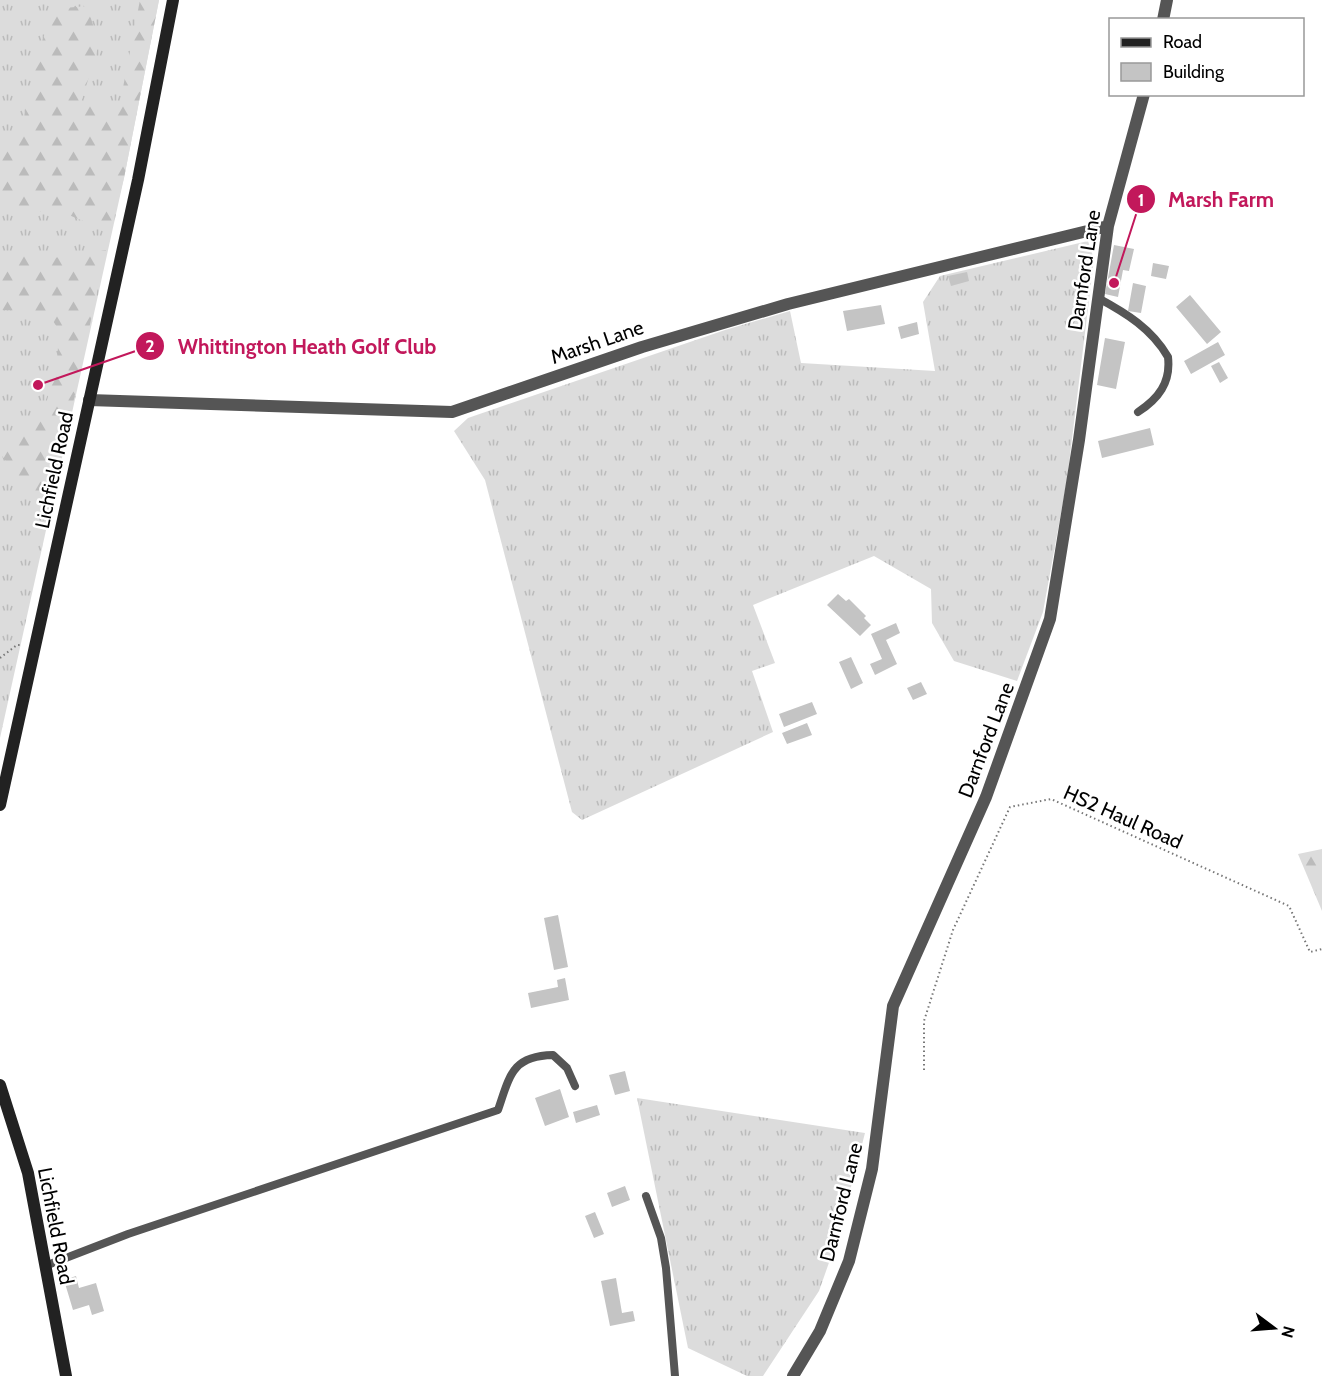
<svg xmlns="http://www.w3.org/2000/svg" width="1322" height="1376" font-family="Cabin,sans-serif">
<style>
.grass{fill:url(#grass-tufts)}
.forest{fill:url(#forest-firs)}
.building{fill:#c4c4c4}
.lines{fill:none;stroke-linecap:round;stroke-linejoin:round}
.path{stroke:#777;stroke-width:2;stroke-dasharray:1.5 3;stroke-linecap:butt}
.lane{stroke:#555;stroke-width:8}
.street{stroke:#555;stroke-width:12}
.secondary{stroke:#222;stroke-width:12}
.labels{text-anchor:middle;stroke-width:5;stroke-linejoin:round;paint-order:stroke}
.street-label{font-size:20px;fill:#000;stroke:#fff}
.leader{fill:none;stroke:#c2185b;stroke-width:2}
.callout-dot{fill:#c2185b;stroke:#fff;stroke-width:2}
.mark-label{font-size:18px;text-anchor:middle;font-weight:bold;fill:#fff}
.callout-label{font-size:21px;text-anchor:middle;font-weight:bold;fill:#c2185b;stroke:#fff;stroke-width:5;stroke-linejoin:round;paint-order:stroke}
</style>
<defs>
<pattern id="grass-tufts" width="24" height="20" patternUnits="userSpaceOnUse" patternTransform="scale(1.5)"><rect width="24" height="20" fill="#dcdcdc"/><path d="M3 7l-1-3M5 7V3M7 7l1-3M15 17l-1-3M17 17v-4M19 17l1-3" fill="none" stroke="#bbb"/></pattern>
<pattern id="forest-firs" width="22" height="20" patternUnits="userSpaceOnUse" patternTransform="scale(1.5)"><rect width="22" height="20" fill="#dcdcdc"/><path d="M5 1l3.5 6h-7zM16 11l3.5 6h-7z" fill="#bbb"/></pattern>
</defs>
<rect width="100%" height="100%" fill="#fff"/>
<path class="grass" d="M0,0H159L124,178L0,738Z
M1088,241L1094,259L1067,480L1043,612L1017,681L954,661L932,623L931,589L874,556L753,605L775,663L752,671L773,732L582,820L572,812L485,480L454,431L468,418L725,330L790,311L801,363L935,371L923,302L940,276Z
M637,1098L865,1133L838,1237L819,1291L763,1376H747L688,1348Z"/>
<path class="forest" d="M140,0H159L124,178L110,232L64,213L0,210V153L22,134C27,91 38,51 53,9L87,6L99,44L80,106L120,103Z
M106,250L48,520L0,453V449L21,433L46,404L57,364L59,330L47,312L0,310V252L53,258Z
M1322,849V911L1298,854Z"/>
<path class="building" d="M1114,245L1134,249L1129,271L1123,270L1118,297L1105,294Z
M1153,263L1169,266L1166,279L1151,276Z
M967,272L969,281L951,286L948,276Z
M1133,283L1146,286L1141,313L1128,311Z
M1190,295L1221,332L1207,344L1176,307Z
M881,305L885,324L847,331L843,311Z
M917,322L919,334L901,339L898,327Z
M1105,338L1125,342L1116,389L1097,385Z
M1218,342L1225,355L1191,374L1184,361Z
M1219,362L1228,378L1220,383L1211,366Z
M1150,428L1154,445L1102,458L1098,441Z
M838,594L846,601L849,599L866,616L864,618L871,625L860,636L827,605Z
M896,623L900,633L886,640L897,664L875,675L870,664L882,659L871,634Z
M851,657L863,683L851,689L839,662Z
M921,682L927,694L913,700L907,688Z
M812,702L817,714L784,727L779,714Z
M807,723L812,735L787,744L782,733Z
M558,915L568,967L554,970L544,918Z
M565,978L569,1000L531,1008L528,993L558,987L557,980Z
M625,1071L630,1091L615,1095L609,1075Z
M560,1089L569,1117L545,1126L535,1098Z
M597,1105L600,1115L576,1123L573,1112Z
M625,1186L630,1200L612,1207L607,1193Z
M595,1212L604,1234L594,1238L585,1216Z
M76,1276L79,1288L96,1283L104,1311L92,1315L89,1305L73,1310L64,1280Z
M616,1278L622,1313L633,1311L635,1321L610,1326L601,1281Z"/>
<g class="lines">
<path class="path" d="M0,658L17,645H22
M924,1070V1021L953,930L1010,807L1051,799L1289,906L1310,952L1322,949"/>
<path class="lane" d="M1098,298C1126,313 1152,329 1168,357C1171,383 1158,399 1138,412
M646,1196L661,1238L666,1268L675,1376
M45,1266L128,1234L498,1110C510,1075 512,1056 553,1055L567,1068L575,1086"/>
<path class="street" d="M1163,20L1167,0
M89,400L452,412L642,347L788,304L1108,226
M793,1376L820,1331L849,1261L872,1169L893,1006L986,797L1050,619L1079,440L1108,226L1144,94"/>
<path class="secondary" d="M0,805L138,180L173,0
M0,1085L28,1173L66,1376"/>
</g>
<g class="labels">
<g class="street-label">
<text transform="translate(1084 270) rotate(-81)" y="7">Darnford Lane</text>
<text transform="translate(597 342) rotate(-19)" y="7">Marsh Lane</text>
<text transform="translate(54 470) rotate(-78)" y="7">Lichfield Road</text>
<text transform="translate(986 740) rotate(-69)" y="7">Darnford Lane</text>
<text transform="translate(1123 817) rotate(24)" y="7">HS2 Haul Road</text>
<text transform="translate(841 1202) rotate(-76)" y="7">Darnford Lane</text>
<text transform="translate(56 1226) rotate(79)" y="7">Lichfield Road</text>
</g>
</g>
<path class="leader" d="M1114 283L1141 199M38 385L150 346"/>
<g class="callout-dot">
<circle cx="1114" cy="283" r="6"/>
<circle cx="38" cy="385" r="6"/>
<circle cx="1141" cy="199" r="15"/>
<circle cx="150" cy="346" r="15"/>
</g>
<g class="mark-label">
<text x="1141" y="206">1</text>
<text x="150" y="352">2</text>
</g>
<g class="callout-label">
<text x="1221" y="207">Marsh Farm</text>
<text x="307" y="354">Whittington Heath Golf Club</text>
</g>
<rect x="1109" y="18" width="195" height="78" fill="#ffffff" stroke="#999999" stroke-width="1.5"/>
<rect x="1121" y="38" width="30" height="9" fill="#222222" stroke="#999999" stroke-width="1.5"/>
<text x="1163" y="48" font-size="18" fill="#000000">Road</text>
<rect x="1121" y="63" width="30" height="18" fill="#c4c4c4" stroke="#999999" stroke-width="1.5"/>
<text x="1163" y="78" font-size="18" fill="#000000">Building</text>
<g transform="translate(1274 1328) rotate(106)" stroke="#ffffff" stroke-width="4.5" paint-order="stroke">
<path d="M0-4.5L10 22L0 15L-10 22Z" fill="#000000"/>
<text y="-9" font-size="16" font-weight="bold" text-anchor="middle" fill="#000000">N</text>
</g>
</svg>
